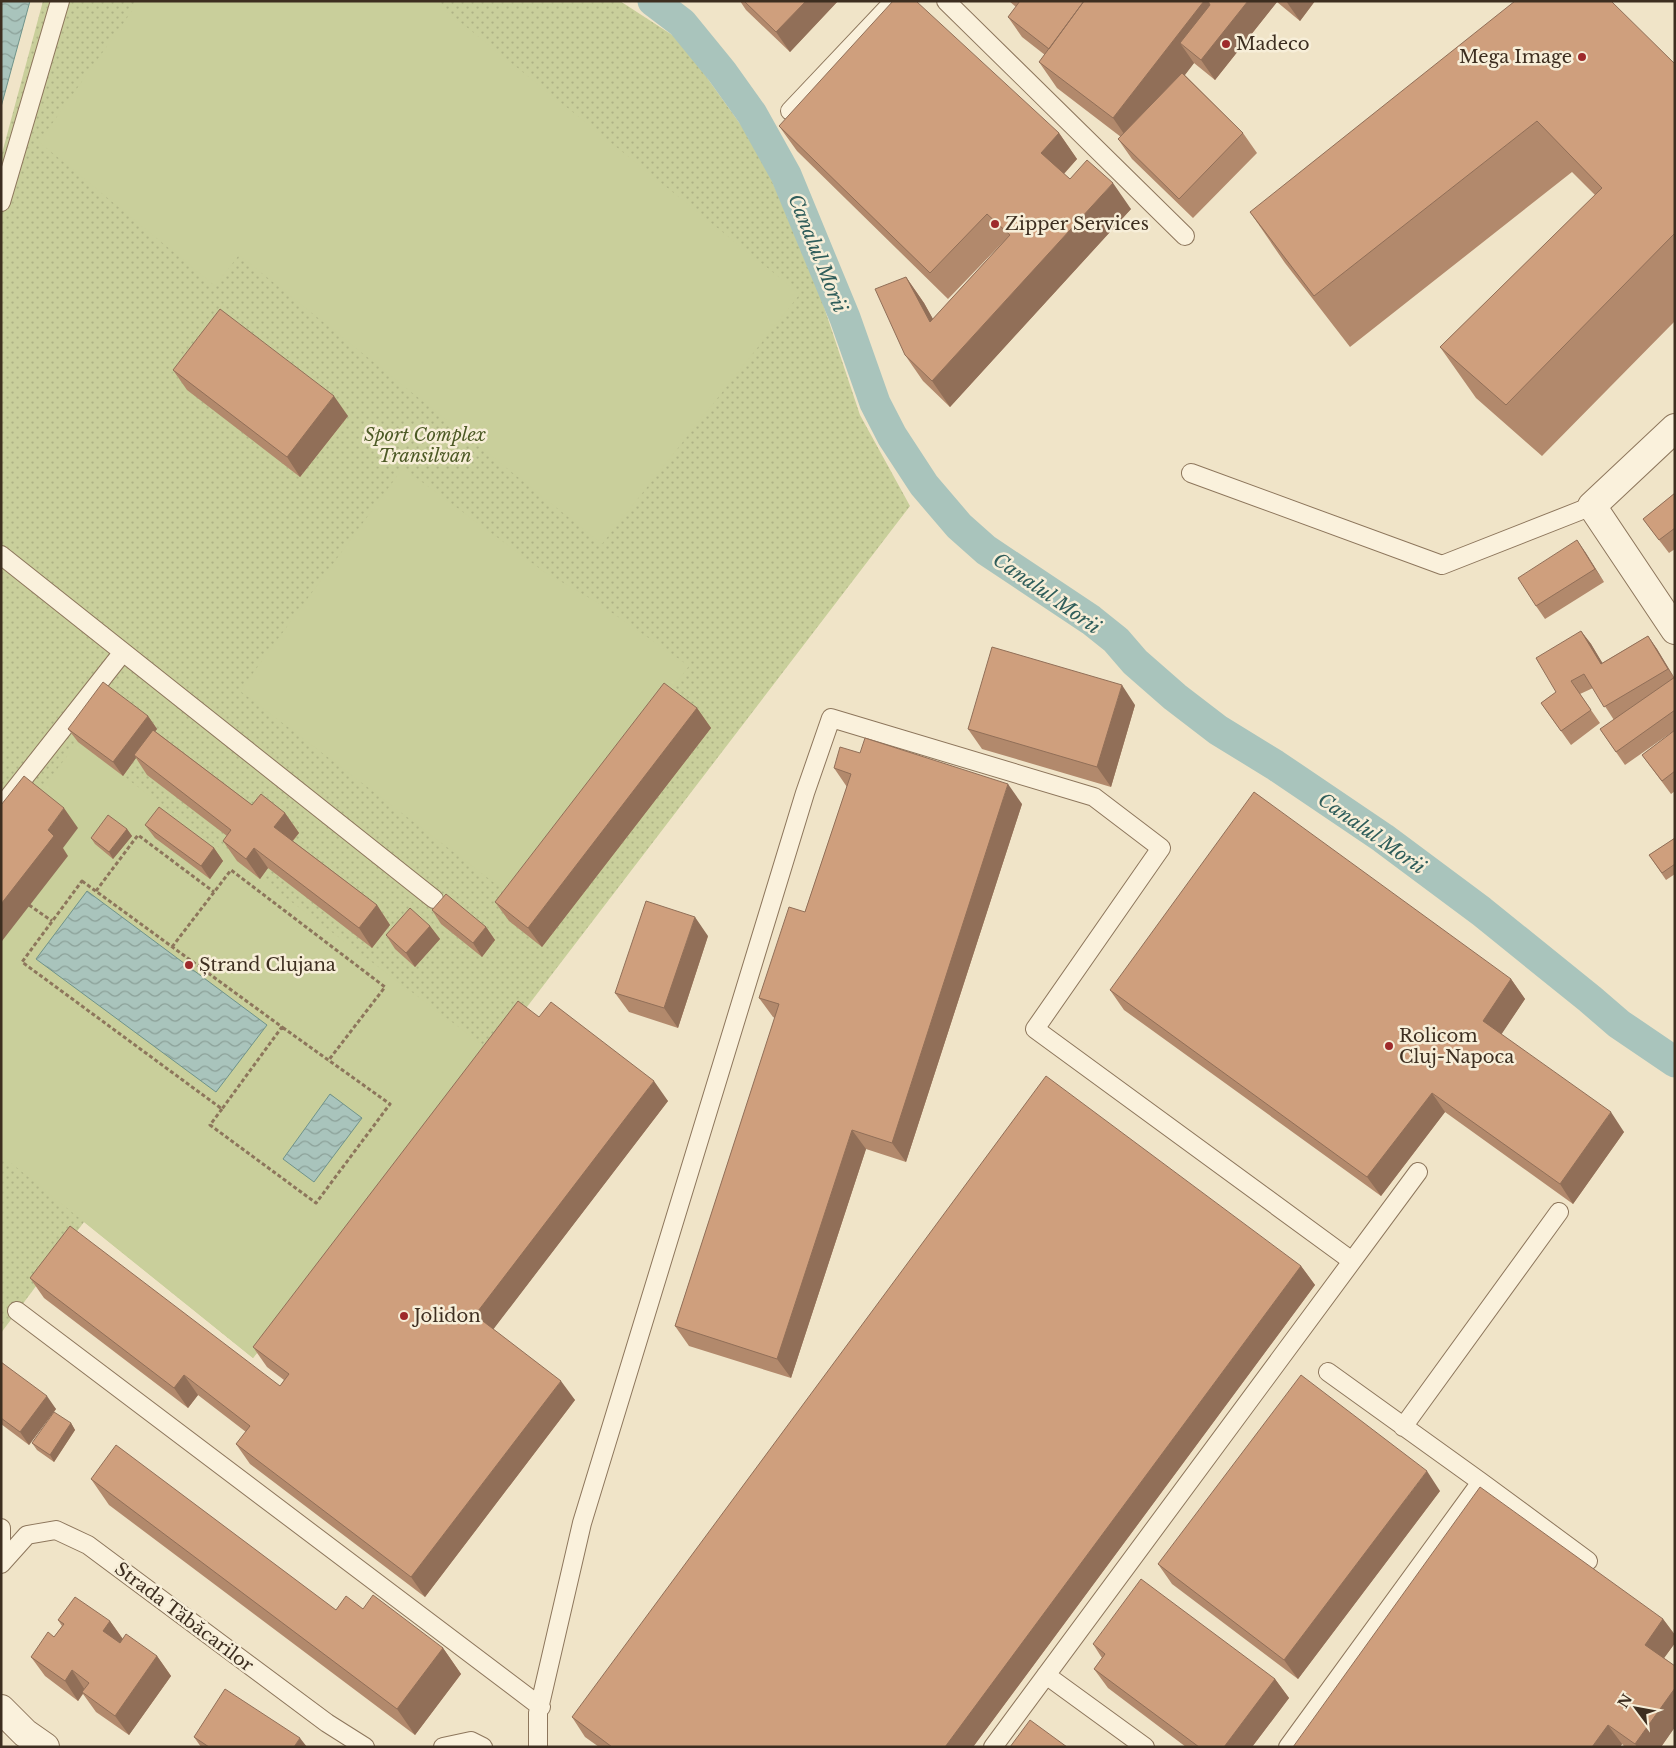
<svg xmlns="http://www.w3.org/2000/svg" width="1676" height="1748" font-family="'Libre Baskerville',serif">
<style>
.grass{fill:url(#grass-dots)}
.pitch{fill:#c9cf9b}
.water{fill:url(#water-waves);stroke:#6f938a}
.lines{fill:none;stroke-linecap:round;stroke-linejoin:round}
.canal{stroke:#a9c4bc;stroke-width:31}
.lane-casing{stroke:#8d765c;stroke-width:20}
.street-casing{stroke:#8d765c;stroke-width:30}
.path{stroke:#8d765c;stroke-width:3;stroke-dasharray:4 2.5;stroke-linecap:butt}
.lane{stroke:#faf1dc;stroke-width:18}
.street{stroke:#faf1dc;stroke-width:28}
.wall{fill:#b2896c}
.shaded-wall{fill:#916f58}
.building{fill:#cf9f7d;stroke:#916f58}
.poi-dot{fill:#9e2a2b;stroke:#f7eed8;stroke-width:2}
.labels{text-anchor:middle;stroke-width:5;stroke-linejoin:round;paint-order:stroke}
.poi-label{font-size:18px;fill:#3d2e20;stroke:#f7eed8;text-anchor:start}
.park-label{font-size:18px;font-style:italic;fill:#4d5a26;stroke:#f7eed8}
.street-label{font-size:18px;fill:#3d2e20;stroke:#f7eed8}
.water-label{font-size:19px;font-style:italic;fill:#2f5d5a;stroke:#f7eed8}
</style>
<defs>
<pattern id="grass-dots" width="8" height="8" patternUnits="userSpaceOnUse" patternTransform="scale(1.25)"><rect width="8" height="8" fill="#c9cf9b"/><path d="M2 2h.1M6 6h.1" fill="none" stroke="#aeb285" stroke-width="1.8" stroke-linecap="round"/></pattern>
<pattern id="water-waves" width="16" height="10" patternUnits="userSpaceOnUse" patternTransform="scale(1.25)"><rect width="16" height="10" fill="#a9c4bc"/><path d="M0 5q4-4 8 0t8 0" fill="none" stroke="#8ba098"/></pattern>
</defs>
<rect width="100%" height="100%" fill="#f0e4c8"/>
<path class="grass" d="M43,1H620L680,40L758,149L814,277L860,415L910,506L517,1020L253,1358L84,1222L1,1333V157Z"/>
<path class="pitch" d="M139,1H434L800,294L602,544L239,255L215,286L39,142Z
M403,468L543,571L598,603L689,666L513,897L240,691Z
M78,742L492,1052L253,1358L1,1155V842Z"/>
<path class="water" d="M1,1H30L1,107Z
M87,891L267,1025L216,1092L36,959Z
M330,1094L362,1118L314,1182L283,1159Z"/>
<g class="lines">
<path class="canal" d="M653,1L682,23L722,72L752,114L786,175L845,318L875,403L892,436L924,485L959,526L986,550L1091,620L1116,640L1135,662L1175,697L1218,730L1275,765L1383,838L1481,911L1590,999L1619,1024L1675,1062"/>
<g class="lane-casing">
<path id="lane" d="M946,1L1185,236
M790,111L894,1
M1,202L60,1
M1191,473L1442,565L1592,506
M1,555L434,899
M1,807L123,652
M17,1311L541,1707
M1328,1372L1481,1482L1588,1561
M1403,1427L1559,1212
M1,1528V1559
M1,1564L27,1535L56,1530L88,1545L327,1723L365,1747
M1046,1675L1145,1747
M443,1747L471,1741L483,1747
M538,1747V1713L582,1523L805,793L831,718L1094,797L1161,848L1035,1029L1352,1261
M993,1747L1418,1172
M1288,1747L1481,1482"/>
</g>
<g class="street-casing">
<path id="street" d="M1675,428L1592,506L1675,630
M1,1709L25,1733L45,1747"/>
</g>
<path class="path" d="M82,881L282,1027L222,1109L22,962Z
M96,891L138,835L214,892
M29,905L52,921
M172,947L231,870L385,987L328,1061
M222,1109L210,1125L316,1203L390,1104L282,1027"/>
<use href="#lane" class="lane"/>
<use href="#street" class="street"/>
</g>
<path class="wall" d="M740,1H838L790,52L746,10Z
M1009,1H1315L1300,21L1277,2L1215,80L1194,63L1185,75L1243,133L1257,153L1193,218L1132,159L1118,139L1121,137L1057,88L1039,62L1045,55L1022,37L1008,17L1016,7Z
M1675,64V321L1542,456L1476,398L1440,347L1595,195L1572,172L1350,347L1285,263L1250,212Z
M779,126L1059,133L1077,159L1064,174L1070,179L1131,209L950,407L923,381L905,355L906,277L924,303L933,319L1005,240L948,299L797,151Z
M173,370L348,416L300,477L187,390Z
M1675,493V549L1669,553L1643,519Z
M1577,540L1604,582L1545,619L1536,606Z
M1581,631L1591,644L1602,663L1648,636L1657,649L1674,677H1675V730L1625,765L1600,729L1614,720L1593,688L1580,694L1600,723L1571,745L1541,703L1556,692Z
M1135,705L1111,787L982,749L968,729Z
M697,708L711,728L542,947L509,921L495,902Z
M148,716L157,729L155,731L252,805L285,813L299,833L293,841L377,905L390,925L372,948L268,868L260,879L237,861L223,841L227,836L147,775L136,758L123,776L78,742L68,729Z
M1675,730V791L1671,794L1642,755Z
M834,768L1022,804L906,1162L866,1149L791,1378L689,1346L675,1326L775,1018L773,1017L759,998L805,912L847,787Z
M145,825L214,848L223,861L210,879L155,838Z
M127,829L132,836L113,859L95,844L91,838Z
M1675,838V874L1666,880L1649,855Z
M432,910L486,927L495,940L482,957L441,924Z
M430,926L440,939L415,967L395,949L386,935Z
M708,936L678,1028L629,1012L615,993Z
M1511,979L1525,999L1501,1034L1624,1132L1573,1204L1445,1112L1381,1196L1124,1010L1110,990Z
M539,1017L668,1101L493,1329L575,1400L425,1597L250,1464L236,1444L246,1432L198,1395L188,1408L44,1298L30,1278L280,1386L284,1380L267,1367L253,1347Z
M1301,1266L1315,1285L973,1747H599L585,1737L572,1717Z
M1,1362L56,1409L29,1445L1,1424Z
M71,1423L75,1430L54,1462L37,1450L32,1443Z
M91,1479L336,1610L363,1609L443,1648L461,1674L415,1735L109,1505Z
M1440,1491L1298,1679L1172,1584L1158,1564Z
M1663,1619L1675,1635V1643L1664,1658L1675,1666V1727L1661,1747H1625L1622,1744L1620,1747H1293Z
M58,1620L110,1621L123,1639L157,1656L171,1676L129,1735L96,1712L83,1694L78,1701L45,1676L31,1657L54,1637L62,1626Z
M1093,1644L1275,1679L1289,1698L1252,1747H1186L1108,1688L1094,1669L1102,1658Z
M194,1737L307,1747H201Z"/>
<path class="shaded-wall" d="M806,1H838L790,52L776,32Z
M1204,1H1208L1224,25L1180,43L1194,63L1131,144L1113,118Z
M1248,1H1276L1277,2L1215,80L1201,60Z
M1286,1H1315L1300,21Z
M1059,133L1077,159L1059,179L1041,153Z
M1113,183L1131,209L950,407L932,381Z
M906,277L924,303L949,348L930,322Z
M334,396L348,416L300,477L287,457Z
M1577,540L1586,553L1604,582L1595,569Z
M1581,631L1591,644L1611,677L1601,664Z
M1648,636L1657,649L1675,679L1668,669Z
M1122,685L1135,705L1111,787L1097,767Z
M697,708L711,728L542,947L528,928Z
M148,716L157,729L136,757L134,755L136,758L123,776L113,762Z
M1008,784L1022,804L906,1162L892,1143Z
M64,808L78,828L63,848L68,856L2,941L1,904L48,830Z
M285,813L299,833L288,846L274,827Z
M127,829L132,836L113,859L109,852Z
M214,848L223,861L210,879L201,866Z
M254,848L268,868L260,879L246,859Z
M377,905L390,925L372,948L359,928Z
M695,917L708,936L678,1028L664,1008Z
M430,926L440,939L415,967L406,953Z
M486,927L495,940L482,957L473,943Z
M1511,979L1525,999L1497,1041L1483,1021Z
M654,1081L668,1101L489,1335L475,1315Z
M1432,1093L1445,1112L1381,1196L1367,1177Z
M1611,1112L1624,1132L1573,1204L1560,1184Z
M852,1130L866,1149L791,1378L777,1359Z
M1301,1266L1315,1285L973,1747H945Z
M184,1375L198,1395L188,1408L174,1388Z
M561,1381L575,1400L425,1597L411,1577Z
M47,1396L56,1409L29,1445L20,1432Z
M71,1423L75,1430L54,1462L50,1455Z
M1427,1471L1440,1491L1298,1679L1284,1660Z
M1663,1619L1675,1635V1643L1659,1665L1645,1645Z
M110,1621L124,1641L117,1651L103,1631Z
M443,1648L461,1674L415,1735L397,1709Z
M157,1656L171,1676L129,1735L115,1716Z
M72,1670L85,1690L78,1701L65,1681Z
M1275,1679L1289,1698L1252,1747H1224Z
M1675,1688V1727L1661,1747H1637L1635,1744Z
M1608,1725L1622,1744L1620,1747H1592Z
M300,1738L307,1747H294Z"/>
<path class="building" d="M744,1H806L776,32Z
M893,1H916L1059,133L1041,153L1070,179L1087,160L1113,183L932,381L905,355L875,289L906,277L930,322L1010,235L987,214L930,273L779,126Z
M1020,1H1084L1049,49L1008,17Z
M1084,1H1204L1113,118L1039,62Z
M1208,1H1248L1201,60L1180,43L1210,5Z
M1515,1H1611L1675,64V233L1506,405L1440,347L1602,188L1537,121L1314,296L1250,212Z
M1182,73L1243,133L1179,199L1118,139Z
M220,309L334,396L287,457L173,370Z
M1675,493V528L1659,540L1643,519Z
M1577,540L1595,569L1536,606L1518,578Z
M1581,631L1601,664L1648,636L1668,669L1604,707L1584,674L1571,681L1591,710L1561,731L1541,703L1556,692L1536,658Z
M992,647L1122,685L1097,767L968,729Z
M1675,677V710L1616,752L1600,729Z
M103,682L148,716L113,762L68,729Z
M664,683L697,708L528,928L495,902Z
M153,730L252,805L261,794L285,813L274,827L377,905L359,928L254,848L246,859L223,841L231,830L134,755Z
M1675,730V771L1662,781L1642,755Z
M865,738L1008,784L892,1143L852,1130L777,1359L675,1326L779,1004L759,998L789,907L805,912L851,774L834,768L840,747L860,753Z
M24,776L64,808L48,830L54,836L1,904V805Z
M1254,792L1511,979L1483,1021L1611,1112L1560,1184L1432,1093L1367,1177L1110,990Z
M159,807L214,848L201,866L145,825Z
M108,815L127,829L109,852L91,838Z
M1675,838V864L1662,873L1649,855Z
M446,894L486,927L473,943L432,910Z
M646,901L695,917L664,1008L615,993Z
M410,908L430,926L406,953L386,935Z
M518,1001L539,1017L551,1002L654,1081L475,1315L561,1381L411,1577L236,1444L250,1426L184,1375L174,1388L30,1278L70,1226L280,1386L289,1374L253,1347Z
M1046,1076L1301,1266L945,1747H612L572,1717Z
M1,1362L47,1396L20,1432L1,1418Z
M1301,1375L1427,1471L1284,1660L1158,1564Z
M54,1412L71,1423L50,1455L32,1443Z
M116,1445L336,1610L346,1596L363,1609L373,1595L443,1648L397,1709L91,1479Z
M1480,1487L1663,1619L1645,1645L1675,1666V1688L1635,1744L1608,1725L1592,1747H1293Z
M1141,1579L1275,1679L1224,1747H1199L1094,1669L1105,1654L1093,1644Z
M75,1597L110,1621L103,1631L120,1643L126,1634L157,1656L115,1716L82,1692L89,1683L72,1670L65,1681L31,1657L48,1632L54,1637L64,1624L58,1620Z
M225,1689L300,1738L294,1747H209L194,1737Z
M1030,1720L1067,1747H1010Z"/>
<g class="poi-dot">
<circle cx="1226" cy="44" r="5"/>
<circle cx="1582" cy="57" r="5"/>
<circle cx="995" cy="224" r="5"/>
<circle cx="189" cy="965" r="5"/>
<circle cx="1389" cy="1046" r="5"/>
<circle cx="404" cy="1316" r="5"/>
</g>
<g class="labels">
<g class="poi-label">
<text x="1236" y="50">Madeco</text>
<text x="1572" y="63" text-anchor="end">Mega Image</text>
<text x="1005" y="230">Zipper Services</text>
<text x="199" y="971">Ștrand Clujana</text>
<text x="1399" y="1042">Rolicom<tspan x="1399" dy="21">Cluj-Napoca</tspan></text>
<text x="414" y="1322">Jolidon</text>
</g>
<g class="park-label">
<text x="425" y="441">Sport Complex<tspan x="425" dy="21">Transilvan</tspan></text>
</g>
<g class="street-label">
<text transform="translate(184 1617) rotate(37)" y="6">Strada Tăbăcarilor</text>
</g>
<g class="water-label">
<text transform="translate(818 253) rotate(68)" y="7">Canalul Morii</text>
<text transform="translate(1047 593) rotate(35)" y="7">Canalul Morii</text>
<text transform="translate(1372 833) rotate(35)" y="7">Canalul Morii</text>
</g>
</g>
<rect width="1676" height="1748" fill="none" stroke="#3d2e20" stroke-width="5"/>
<g transform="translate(1636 1708) rotate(302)" stroke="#f7eed8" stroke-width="4" paint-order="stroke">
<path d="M0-4L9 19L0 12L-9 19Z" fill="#3d2e20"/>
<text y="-8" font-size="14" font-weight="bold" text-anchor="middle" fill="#3d2e20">N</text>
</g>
</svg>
